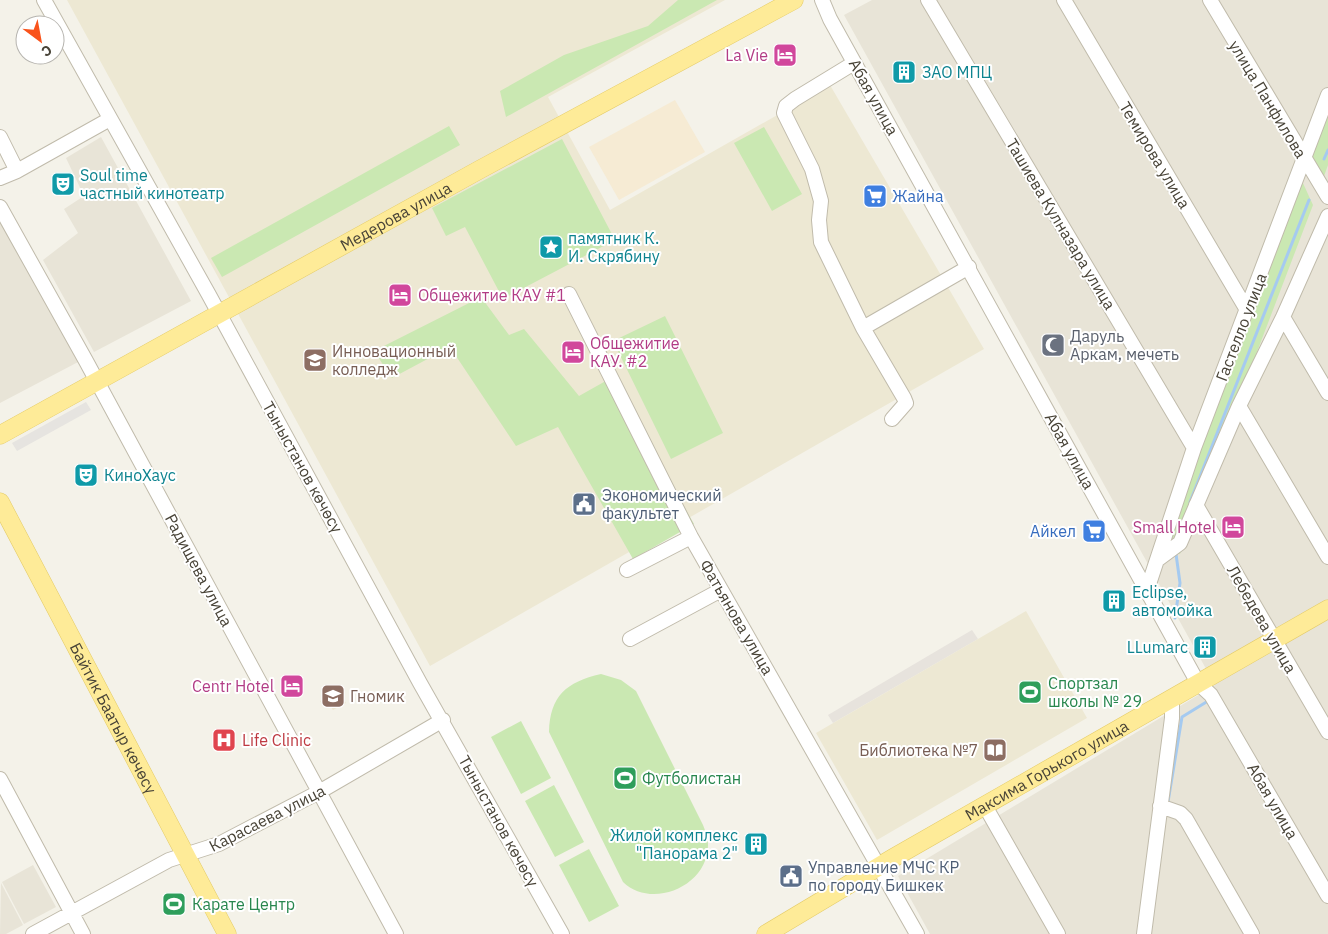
<svg xmlns="http://www.w3.org/2000/svg" width="1328" height="934" font-family="'IBM Plex Sans',sans-serif">
<style>
.residential{fill:#e8e4d7}
.commercial{fill:#f6ebd4}
.industrial{fill:#e7e3dd}
.education{fill:#ede8d3}
.green{fill:#cae8b2}
.parking{fill:#e6e4e0}
.lines{fill:none;stroke-linecap:round;stroke-linejoin:round}
.stream{stroke:#a5caf0;stroke-width:3}
.minor-casing{stroke:#c0bbab;stroke-width:16}
.major-casing{stroke:#e4cb67;stroke-width:19}
.minor{stroke:#fff;stroke-width:14}
.major{stroke:#feeb98;stroke-width:18}
.labels{text-anchor:middle;stroke-width:4;stroke-linejoin:round;paint-order:stroke}
.hotel-label{font-size:16px;fill:#b23c85;stroke:#fff;text-anchor:end}
.culture-label{font-size:16px;fill:#0d838f;stroke:#fff;text-anchor:start}
.street-label{font-size:16px;fill:#484337;stroke:#fff}
.shop-label{font-size:16px;fill:#366cbe;stroke:#fff;text-anchor:start}
.worship-label{font-size:16px;fill:#5b616d;stroke:#fff;text-anchor:start}
.education-label{font-size:16px;fill:#785e54;stroke:#fff;text-anchor:start}
.service-label{font-size:16px;fill:#4e5e75;stroke:#fff;text-anchor:start}
.leisure-label{font-size:16px;fill:#27864d;stroke:#fff;text-anchor:start}
.health-label{font-size:16px;fill:#be3a42;stroke:#fff;text-anchor:start}
</style>
<rect width="100%" height="100%" fill="#f4f2e9"/>
<path class="residential" d="M872,0H1328V934H930L898,876L1215,685L844,15Z
M101,137L191,301L94,352L43,260L78,233L64,209L84,196L66,158Z
M0,212L80,361L0,403Z
M33,865L56,907L24,924L2,882Z
M1,883L23,925L6,934H0Z"/>
<path class="commercial" d="M675,100L705,152L619,200L589,147Z"/>
<path class="industrial" d="M972,630L978,639L833,723L828,715Z"/>
<path class="education" d="M67,0H725L548,97L610,210L830,85L984,349L430,666Z
M1026,611L1087,718L877,840L816,733Z
M336,685L346,703L333,710L329,704L324,707L320,701L326,698L323,693Z"/>
<path class="green" d="M678,0H717L506,117L500,91L564,55L648,26Z
M1328,113V165L1323,179L1312,155Z
M449,126L460,145L222,277L211,258Z
M764,127L802,194L772,211L734,143Z
M562,139L615,240L503,299L465,227L446,236L432,208Z
M1302,181L1313,205L1180,554L1162,548Z
M481,297L509,335L524,329L579,396L611,378L694,524L633,559L558,427L516,446L450,347L392,378L374,351Z
M665,316L723,433L671,459L613,341Z
M601,674L621,680L636,691L703,825C705,830 708,838 708,844C709,886 652,910 623,882L549,732C550,696 566,682 601,674Z
M521,721L551,778L521,794L491,737Z
M554,785L584,842L555,857L525,801Z
M589,849L619,906L589,922L559,865Z"/>
<path class="parking" d="M86,402L91,410L17,451L12,443Z"/>
<g class="lines">
<path class="stream" d="M1324,159L1328,150
M1190,502L1309,200
M1175,618L1180,583L1176,554
M1168,802L1182,717L1208,701"/>
<g class="minor-casing">
<path id="minor" d="M44,0L209,295L420,683L562,934
M822,0L830,19L1198,683L1211,695L1328,896
M928,0L1194,448
M1064,0L1247,310
M1210,0L1328,197
M854,63L795,99L786,106L784,113L812,169L821,201L819,220L821,242L863,328L969,267
M0,137L17,171
M0,178L17,171L110,119
M0,207L86,361L396,934
M569,294L691,537L917,934
M1283,317L1328,393
M863,328L904,398L906,403L892,419
M1239,406L1328,557
M1196,505L1328,732
M1157,560L1180,543L1239,406L1283,317L1328,216
M627,570L691,537
M1147,590L1194,448L1328,95
M630,639L721,590
M0,779L83,934
M985,806L1058,934
M1160,806L1180,813L1186,819L1252,934
M33,934L169,860L219,844L319,792L443,720
M1144,934L1172,718V698"/>
</g>
<g class="major-casing">
<g id="major">
<path id="s1" d="M0,435L479,170L794,0"/>
<path id="s2" d="M0,502L227,934"/>
<path id="s3" d="M766,934L893,858L1328,609"/>
</g>
</g>
<use href="#minor" class="minor"/>
<use href="#major" class="major"/>
</g>
<defs>
<g id="hotel-square" transform="scale(1.25)"><rect x="-9" y="-9" width="18" height="18" rx="4" fill="#d1479c" stroke="#fff"/><path d="M-6-4.5h1.5V1H6V5H4.5V3h-9V5H-6ZM-4 0a1.8 1.8 0 1 1 3.6 0ZM.5 0V-2.5h3Q6-2.5 6 0Z" fill="#fff"/></g>
<g id="building-square" transform="scale(1.25)"><rect x="-9" y="-9" width="18" height="18" rx="4" fill="#0f9aa8" stroke="#fff"/><path d="M-4-6H4V6H1V3H-1V6H-4ZM-2.5-4.3h1.7v1.8h-1.7ZM.8-4.3h1.7v1.8H.8ZM-2.5-1h1.7V.8h-1.7ZM.8-1h1.7V.8H.8Z" fill="#fff"/></g>
<g id="theatre-square" transform="scale(1.25)"><rect x="-9" y="-9" width="18" height="18" rx="4" fill="#0f9aa8" stroke="#fff"/><path d="M-5-5.5Q0-4 5-5.5V0Q5 5 0 6Q-5 5-5 0ZM-3.3-2.5H-1v1.5H-3.3ZM1-2.5H3.3v1.5H1ZM-2.8 1Q0 5.5 2.8 1Z" fill="#fff"/></g>
<g id="supermarket-square" transform="scale(1.25)"><rect x="-9" y="-9" width="18" height="18" rx="4" fill="#3f7fe0" stroke="#fff"/><path d="M-6-5.5h2.5l.6 2H6L4.5 2H-2.5L-4.4-4H-6ZM-1.5 3.2a1.3 1.3 0 1 0 .1 0ZM3 3.2a1.3 1.3 0 1 0 .1 0Z" fill="#fff"/></g>
<g id="sight-square" transform="scale(1.25)"><rect x="-9" y="-9" width="18" height="18" rx="4" fill="#0f9aa8" stroke="#fff"/><path d="M0-6L1.8-2.2L6-1.7L2.9 1.2L3.7 5.4L0 3.3L-3.7 5.4L-2.9 1.2L-6-1.7L-1.8-2.2Z" fill="#fff"/></g>
<g id="mosque-square" transform="scale(1.25)"><rect x="-9" y="-9" width="18" height="18" rx="4" fill="#6b7280" stroke="#fff"/><path d="M3.5-4.9A6 6 0 1 0 3.5 4.9A5 5 0 1 1 3.5-4.9Z" fill="#fff"/></g>
<g id="university-square" transform="scale(1.25)"><rect x="-9" y="-9" width="18" height="18" rx="4" fill="#8d6e63" stroke="#fff"/><path d="M0-5L7-2L0 1L-7-2ZM-4 1L0 2.5L4 1V4Q0 6-4 4Z" fill="#fff"/></g>
<g id="civic-square" transform="scale(1.25)"><rect x="-9" y="-9" width="18" height="18" rx="4" fill="#5c6f8a" stroke="#fff"/><path d="M-.6-6.5H3V-4.5H.6V-3L4-1V1h2V6H-6V1h2V-1L-.6-3ZM-1.2 2.5V6h2.4V2.5Z" fill="#fff"/></g>
<g id="stadium-square" transform="scale(1.25)"><rect x="-9" y="-9" width="18" height="18" rx="4" fill="#2e9e5b" stroke="#fff"/><path d="M0-5a6.5 5 0 1 0 0 10a6.5 5 0 1 0 0-10ZM-3.5-1.8h7v3.6h-7Z" fill="#fff"/></g>
<g id="school-square" transform="scale(1.25)"><rect x="-9" y="-9" width="18" height="18" rx="4" fill="#8d6e63" stroke="#fff"/><path d="M0-5L7-2L0 1L-7-2ZM-4 1L0 2.5L4 1V4Q0 6-4 4Z" fill="#fff"/></g>
<g id="hospital-square" transform="scale(1.25)"><rect x="-9" y="-9" width="18" height="18" rx="4" fill="#e0444e" stroke="#fff"/><path d="M-5-5h3v3.5h4V-5h3V5h-3V1.5h-4V5h-3Z" fill="#fff"/></g>
<g id="library-square" transform="scale(1.25)"><rect x="-9" y="-9" width="18" height="18" rx="4" fill="#8d6e63" stroke="#fff"/><path d="M-6-4Q-3-5.5-.7-3.5V5Q-3 3-6 4ZM6-4Q3-5.5 .7-3.5V5Q3 3 6 4Z" fill="#fff"/></g>
</defs>
<g fill-rule="evenodd">
<use href="#hotel-square" x="785" y="55"/>
<use href="#building-square" x="904" y="72"/>
<use href="#theatre-square" x="63" y="184"/>
<use href="#supermarket-square" x="875" y="196"/>
<use href="#sight-square" x="551" y="247"/>
<use href="#hotel-square" x="400" y="295"/>
<use href="#mosque-square" x="1053" y="345"/>
<use href="#hotel-square" x="573" y="352"/>
<use href="#university-square" x="315" y="360"/>
<use href="#theatre-square" x="86" y="475"/>
<use href="#civic-square" x="584" y="504"/>
<use href="#hotel-square" x="1233" y="527"/>
<use href="#supermarket-square" x="1094" y="531"/>
<use href="#building-square" x="1114" y="601"/>
<use href="#building-square" x="1205" y="647"/>
<use href="#hotel-square" x="292" y="686"/>
<use href="#stadium-square" x="1030" y="692"/>
<use href="#school-square" x="333" y="696"/>
<use href="#hospital-square" x="224" y="740"/>
<use href="#library-square" x="995" y="750"/>
<use href="#stadium-square" x="625" y="778"/>
<use href="#building-square" x="756" y="844"/>
<use href="#civic-square" x="791" y="876"/>
<use href="#stadium-square" x="174" y="904"/>
</g>
<g class="labels">
<g class="hotel-label">
<text x="768" y="61">La Vie</text>
<text x="418" y="301" text-anchor="start">Общежитие КАУ #1</text>
<text x="590" y="349" text-anchor="start">Общежитие<tspan x="590" dy="18">КАУ. #2</tspan></text>
<text x="1216" y="533">Small Hotel</text>
<text x="274" y="692">Centr Hotel</text>
</g>
<g class="culture-label">
<text x="922" y="78">ЗАО МПЦ</text>
<text x="80" y="181">Soul time<tspan x="80" dy="18">частный кинотеатр</tspan></text>
<text x="568" y="244">памятник К.<tspan x="568" dy="18">И. Скрябину</tspan></text>
<text x="104" y="481">КиноХаус</text>
<text x="1132" y="598">Eclipse,<tspan x="1132" dy="18">автомойка</tspan></text>
<text x="1188" y="653" text-anchor="end">LLumarc</text>
<text x="738" y="841" text-anchor="end">Жилой комплекс<tspan x="738" dy="18">"Панорама 2"</tspan></text>
</g>
<g class="street-label">
<text transform="translate(874 97) rotate(61)" y="6">Абая улица</text>
<text transform="translate(1268 99) rotate(59)" y="6">улица Панфилова</text>
<text transform="translate(1155 155) rotate(59)" y="6">Темирова улица</text>
<text dy="6" stroke="none"><textPath href="#s1" startOffset="452">Медерова улица</textPath></text>
<text transform="translate(1061 224) rotate(59)" y="6">Ташиева Кулназара улица</text>
<text transform="translate(1241 327) rotate(-69)" y="6">Гастелло улица</text>
<text transform="translate(1070 451) rotate(61)" y="6">Абая улица</text>
<text transform="translate(303 467) rotate(61)" y="6">Тыныстанов көчөсү</text>
<text transform="translate(199 570) rotate(62)" y="6">Радищева улица</text>
<text transform="translate(737 617) rotate(60)" y="6">Фатьянова улица</text>
<text transform="translate(1262 619) rotate(60)" y="6">Лебедева улица</text>
<text dy="6" stroke="none"><textPath href="#s2" startOffset="244">Байтик Баатыр көчөсү</textPath></text>
<text dy="6" stroke="none"><textPath href="#s3" startOffset="325">Максима Горького улица</textPath></text>
<text transform="translate(1273 801) rotate(60)" y="6">Абая улица</text>
<text transform="translate(267 818) rotate(-27)" y="6">Карасаева улица</text>
<text transform="translate(499 821) rotate(61)" y="6">Тыныстанов көчөсү</text>
</g>
<g class="shop-label">
<text x="892" y="202">Жайна</text>
<text x="1076" y="537" text-anchor="end">Айкел</text>
</g>
<g class="worship-label">
<text x="1070" y="342">Даруль<tspan x="1070" dy="18">Аркам, мечеть</tspan></text>
</g>
<g class="education-label">
<text x="332" y="357">Инновационный<tspan x="332" dy="18">колледж</tspan></text>
<text x="350" y="702">Гномик</text>
<text x="978" y="756" text-anchor="end">Библиотека №7</text>
</g>
<g class="service-label">
<text x="602" y="501">Экономический<tspan x="602" dy="18">факультет</tspan></text>
<text x="808" y="873">Управление МЧС КР<tspan x="808" dy="18">по городу Бишкек</tspan></text>
</g>
<g class="leisure-label">
<text x="1048" y="689">Спортзал<tspan x="1048" dy="18">школы № 29</tspan></text>
<text x="642" y="784">Футболистан</text>
<text x="192" y="910">Карате Центр</text>
</g>
<g class="health-label">
<text x="242" y="746">Life Clinic</text>
</g>
</g>
<g transform="translate(40 40) rotate(148)"><circle r="24" fill="#ffffff" stroke="#b6b4af"/>
<path d="M0-4L9 19L0 12L-9 19Z" fill="#f9531b"/>
<text y="-8" font-size="14" font-weight="bold" text-anchor="middle" fill="#484337">С</text>
</g>
</svg>
